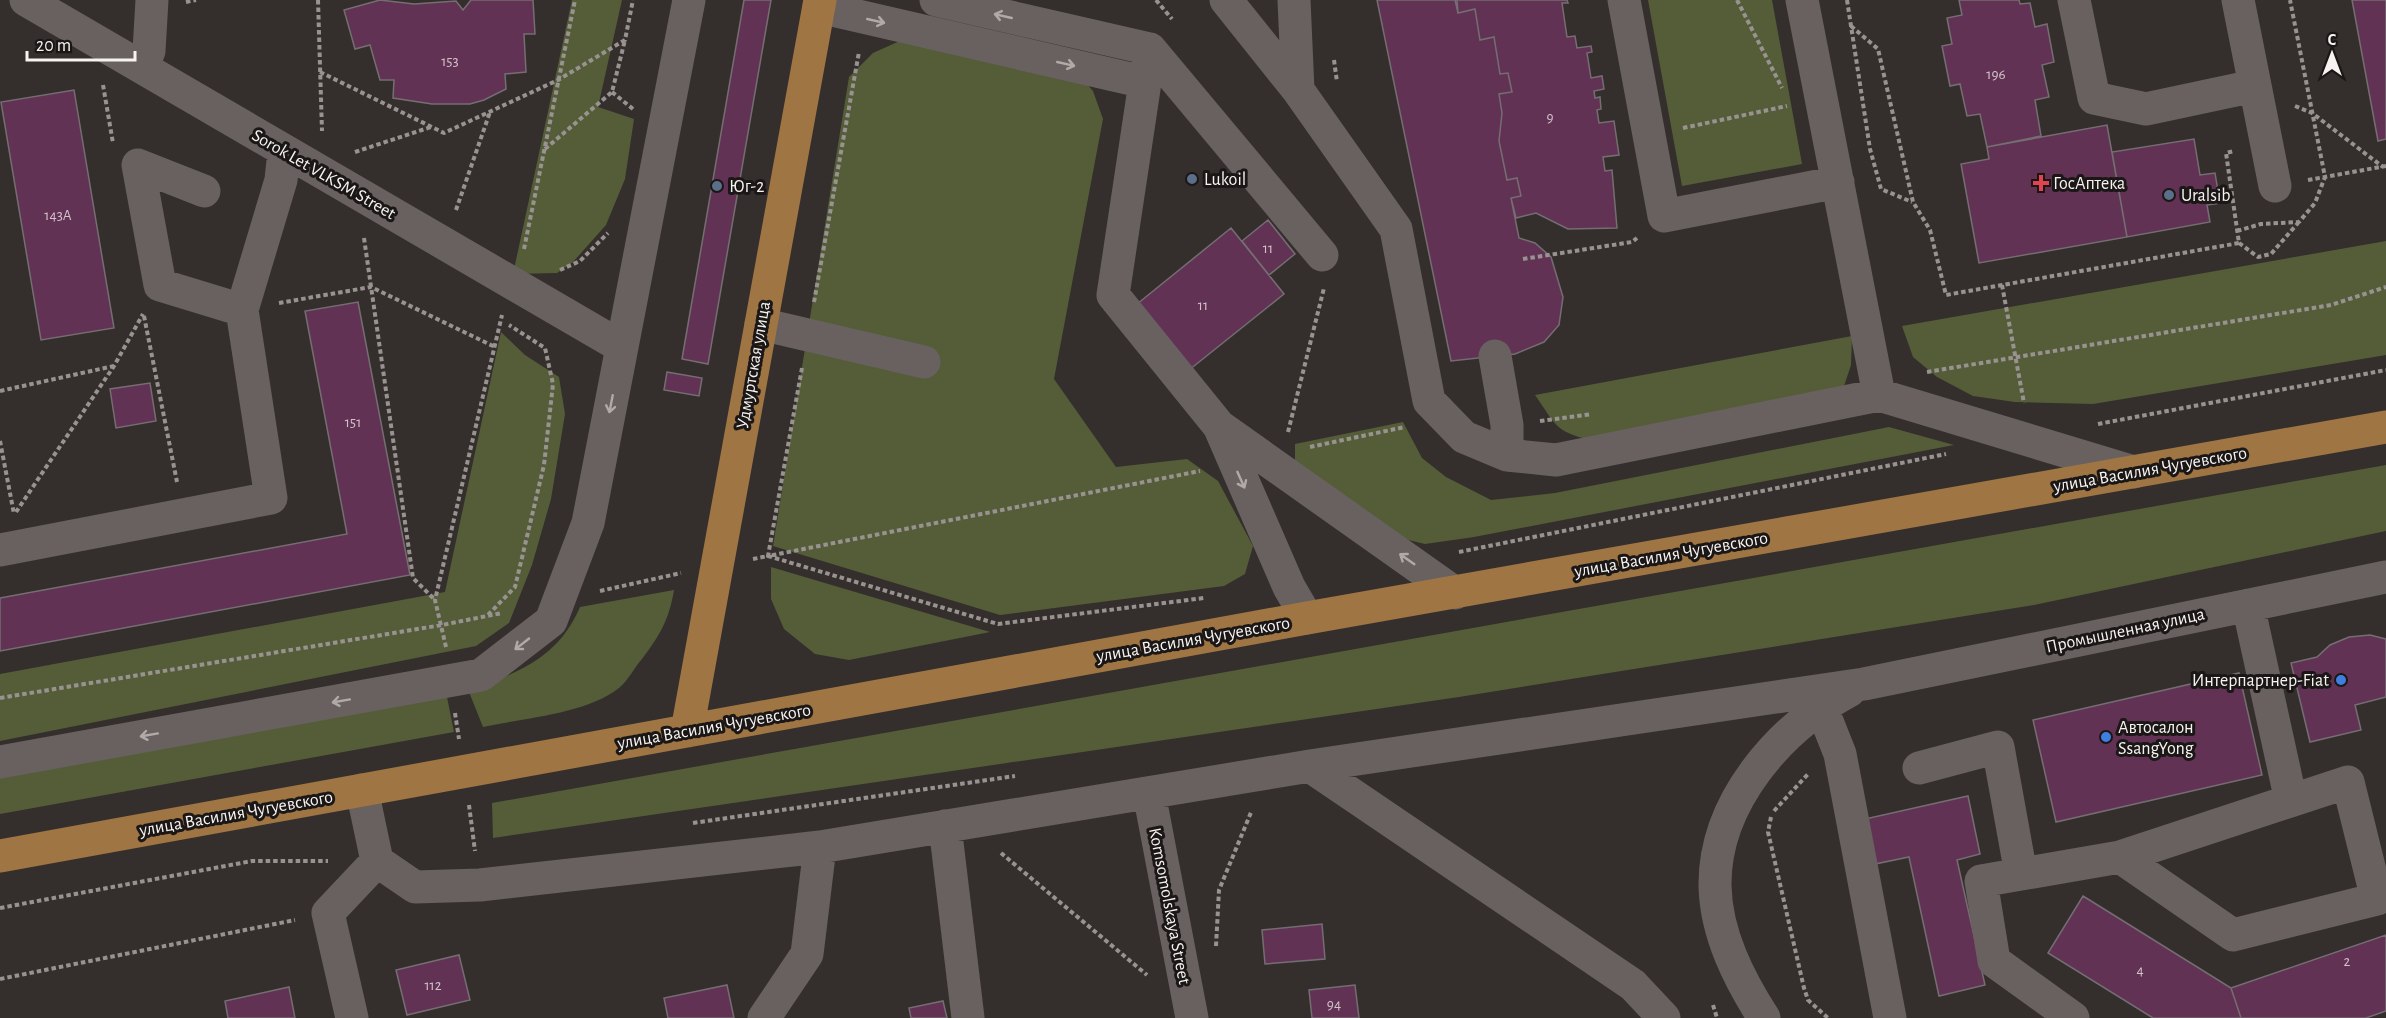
<svg xmlns="http://www.w3.org/2000/svg" width="2386" height="1018" font-family="'Alegreya Sans',sans-serif">
<style>
.green{fill:#545d38}
.building{fill:#623255;stroke:#746e72;stroke-width:1.5}
.lines{fill:none;stroke-linecap:round;stroke-linejoin:round}
.path{stroke:#989391;stroke-width:4;stroke-dasharray:4.5 3;stroke-linecap:butt}
.minor{stroke:#68615f;stroke-width:33}
.major{stroke:#9f7543;stroke-width:33}
.oneway{stroke:#b0aaa8}
.service-dot{fill:#5c6f8a;stroke:#1a1716;stroke-width:2}
.health-dot{fill:#e0444e;stroke:#1a1716;stroke-width:2}
.shop-dot{fill:#3f7fe0;stroke:#1a1716;stroke-width:2}
.labels{text-anchor:middle;stroke-width:6;stroke-linejoin:round;paint-order:stroke}
.number-label{font-size:15px;fill:#d2c3ca}
.street-label{font-size:18px;fill:#f7f3f1;stroke:#1a1716}
.poi-label{font-size:18px;fill:#f7f3f1;stroke:#1a1716;text-anchor:start}
</style>
<rect width="100%" height="100%" fill="#342f2c"/>
<path class="green" d="M572,0H622L598,107L634,119L625,179L606,225L573,262L557,273L513,274Z
M1648,0H1772L1802,164L1682,186Z
M902,40L1071,66L1093,91L1103,119L1054,379L1116,467L1187,459L1218,481L1253,546L1245,574L1224,586L1000,615L773,546L849,77L873,53Z
M2386,241V355L2093,404L2015,402L1973,396L1937,377L1913,357L1902,326Z
M501,332L525,355L559,377L565,414L551,499L532,565L509,623L476,646L0,741V674L445,592Z
M1852,336L1851,365L1843,389L1591,440C1554,432 1555,423 1535,395Z
M1403,422L1422,458L1446,477L1491,500L1555,493L1889,427L1954,445L1474,537L1425,544L1396,537L1295,468V444Z
M2386,465V531L2034,605L1459,697L493,838L492,803Z
M771,567L990,632L849,660L815,654L784,629L771,599Z
M674,590C669,620 660,635 642,659C634,668 628,681 619,688C586,714 524,718 483,727L469,692C518,671 557,660 580,607Z
M446,692L454,732L0,814V772Z"/>
<path class="building" d="M380,0L414,4L456,1L463,10L471,0H533L535,34H524L526,72L505,74L506,89L484,100L470,104H432L393,98L394,80H380L370,45L355,49L344,10Z
M744,0H771L708,364L682,359Z
M1377,0H1457L1458,13L1475,9L1480,40L1494,37L1500,74L1508,73L1512,92L1499,94L1502,113L1499,141L1507,180L1517,178L1521,196L1511,198L1519,238L1535,243L1551,257L1563,297L1559,325L1544,342L1515,354L1451,361Z
M1455,0H1567L1568,3H1562L1567,37L1575,36L1577,48L1591,46L1592,52L1587,53L1591,78L1602,76L1604,89L1594,91L1595,98L1600,97L1601,109L1597,110L1599,123L1614,121L1619,155L1603,157L1605,171L1612,170L1617,228L1568,229L1536,213L1516,218L1511,198L1521,196L1517,178L1507,180L1499,141L1502,113L1499,94L1512,92L1508,73L1500,74L1494,37L1480,40L1475,9L1458,13Z
M1959,0H2019L2020,4L2030,3L2035,27L2047,24L2054,62L2042,65L2049,97L2035,100L2041,136L1987,147L1980,114L1967,116L1960,84L1950,86L1942,46L1952,44L1947,18L1962,15Z
M2352,0H2386V139L2378,141Z
M74,90L114,328L41,340L1,102Z
M2107,125L2127,237L1979,263L1961,164L1989,159L1987,147Z
M2194,139L2200,175L2215,173L2220,203L2207,205L2210,222L2127,237L2112,152Z
M1268,220L1295,254L1269,275L1242,241Z
M1231,228L1284,294L1174,382L1121,317Z
M358,302L410,575L0,651V598L347,534L305,311Z
M667,372L702,378L699,396L664,390Z
M150,383L156,421L116,428L110,389Z
M2370,635L2386,639V697L2355,705L2361,730L2310,742L2291,663L2317,657L2330,645L2349,637Z
M2239,673L2262,775L2056,822L2033,720Z
M1968,796L1980,854L1957,860L1985,985L1939,996L1909,857L1875,864L1865,819Z
M2083,896L2231,988L2241,1018H2153L2048,953Z
M1322,924L1325,959L1265,964L1262,930Z
M2386,935V1011L2366,1018H2241L2231,988Z
M459,955L470,1000L407,1015L396,970Z
M727,985L734,1018H668L664,998Z
M1355,985L1359,1018H1312L1309,990Z
M289,987L295,1018H228L225,1001Z
M943,1001L947,1018H911L909,1008Z"/>
<g class="lines">
<path class="path" d="M318,0L322,131
M1156,0L1172,19
M1737,0L1782,88
M1847,0L1870,149L1881,189L1912,202
M186,2L196,0
M1851,26L1878,49L1913,202L1930,230L1946,295L2239,243L2226,153L2234,151
M1334,60L1337,82
M320,72L444,133L558,80L625,40L633,0
M103,85L113,143
M612,92L633,109
M2295,106L2312,113L2383,167
M1683,128L1787,106
M545,149L612,92L625,40
M355,152L431,127
M2308,180L2386,166
M456,210L490,112
M2237,231L2261,224L2299,222L2315,203L2325,177L2290,0
M364,238L413,578L434,599
M2239,243L2258,257L2271,254L2298,223
M524,249L575,0
M1523,259L1632,242L1637,238
M560,270L580,261L608,233
M2002,285L2024,403
M814,302L859,52
M279,303L371,287L495,347
M144,316L177,482
M802,368L768,556L1200,471
M1927,372L2331,305L2386,287
M0,391L114,366
M1540,421L1592,414
M2098,424L2386,370
M1288,432L1324,288
M0,441L14,514
M1310,447L1405,427
M16,512L114,366L143,314
M1459,552L1946,454
M753,559L768,556L998,624L1204,598
M600,591L681,573
M488,615L515,587L544,465L553,384L545,348L509,325
M446,647L435,600L502,315
M0,698L442,625L502,613
M455,713L459,739
M469,805L475,851
M1774,811L1808,774
M1771,817L1768,832L1804,988L1808,1000L1828,1018
M693,823L1015,776
M1001,853L1147,975
M0,908L252,861H328
M1216,946L1219,890L1252,810
M0,979L295,920
M1713,1005L1717,1018"/>
<path class="minor" d="M26,0L622,347
M936,0L1150,49L1113,295L1219,426L1455,593
M1226,0L1298,90L1396,229L1429,401L1464,437L1507,455L1556,460L1879,395L2134,472
M1294,0L1298,90
M1624,0L1664,216L1838,182
M1802,0L1879,395
M2074,0L2094,98L2146,109L2254,86
M2238,0L2275,186
M819,7L1144,82
M1150,49L1322,255
M143,66L149,51L152,0
M204,191L138,165L160,285L242,310
M761,324L924,362
M1495,356L1507,425V455
M1219,426L1289,587L1307,618
M0,550L271,498L242,310L281,180L284,151
M2248,605L2291,801
M1821,706L1840,754L1890,1018
M0,762L481,675L551,621L588,523L689,0
M1310,766L1633,985L1664,1018
M1919,768L1998,747L2021,874
M362,790L377,861L415,887L480,885L820,847L1310,766L1864,684L2386,577
M1149,793L1192,1018
M945,826L968,1018
M352,1018L328,913L377,861
M764,1018L807,954L820,847
M1764,1018C1739,979 1716,934 1715,886C1714,802 1780,728 1849,691
M2073,1018L1994,961L1981,881L2120,857L2348,782L2377,899L2233,935L2120,857"/>
<path class="major" d="M687,731L820,0
M0,856L1307,618L2386,427"/>
</g>
<defs><path id="oneway-shaft" d="M-6 0H5M1.5-3L5.5 0L1.5 3" fill="none" stroke-width="1.6" stroke-linecap="round" stroke-linejoin="round" transform="scale(1.5)"/></defs>
<g class="oneway">
<use href="#oneway-shaft" transform="translate(1003 16) rotate(-167)"/>
<use href="#oneway-shaft" transform="translate(876 21) rotate(13)"/>
<use href="#oneway-shaft" transform="translate(1066 64) rotate(13)"/>
<use href="#oneway-shaft" transform="translate(611 404) rotate(101)"/>
<use href="#oneway-shaft" transform="translate(1241 480) rotate(66)"/>
<use href="#oneway-shaft" transform="translate(1407 559) rotate(-145)"/>
<use href="#oneway-shaft" transform="translate(522 644) rotate(142)"/>
<use href="#oneway-shaft" transform="translate(341 701) rotate(170)"/>
<use href="#oneway-shaft" transform="translate(149 735) rotate(170)"/>
</g>
<g class="service-dot">
<circle cx="1192" cy="179" r="6"/>
<circle cx="717" cy="186" r="6"/>
<circle cx="2169" cy="195" r="6"/>
</g>
<path class="health-dot" d="M2038 174h6v6h6v6h-6v6h-6v-6h-6v-6h6z"/>
<g class="shop-dot">
<circle cx="2341" cy="680" r="6"/>
<circle cx="2106" cy="737" r="6"/>
</g>
<g class="labels">
<g class="number-label">
<text x="450" y="66">153</text>
<text x="1996" y="79">196</text>
<text x="1550" y="122">9</text>
<text x="58" y="220">143А</text>
<text x="1268" y="253">11</text>
<text x="1203" y="310">11</text>
<text x="353" y="427">151</text>
<text x="2347" y="966">2</text>
<text x="2140" y="975">4</text>
<text x="433" y="990">112</text>
<text x="1334" y="1009">94</text>
</g>
<g class="street-label">
<text transform="translate(324 174) rotate(30)" y="6">Sorok Let VLKSM Street</text>
<text transform="translate(753 365) rotate(-80)" y="6">Удмуртская улица</text>
<text transform="translate(2150 469) rotate(-10)" y="6">улица Василия Чугуевского</text>
<text transform="translate(1671 554) rotate(-10)" y="6">улица Василия Чугуевского</text>
<text transform="translate(2125 630) rotate(-12)" y="6">Промышленная улица</text>
<text transform="translate(1193 639) rotate(-10)" y="6">улица Василия Чугуевского</text>
<text transform="translate(714 726) rotate(-10)" y="6">улица Василия Чугуевского</text>
<text transform="translate(236 813) rotate(-10)" y="6">улица Василия Чугуевского</text>
<text transform="translate(1170 906) rotate(79)" y="6">Komsomolskaya Street</text>
</g>
<g class="poi-label">
<text x="1204" y="185">Lukoil</text>
<text x="2053" y="189">ГосАптека</text>
<text x="729" y="192">Юг-2</text>
<text x="2181" y="201">Uralsib</text>
<text x="2329" y="686" text-anchor="end">Интерпартнер-Fiat</text>
<text x="2118" y="733">Автосалон<tspan x="2118" dy="21">SsangYong</tspan></text>
</g>
</g>
<g transform="translate(2332 54)" stroke="#1a1716" stroke-width="4.5" paint-order="stroke">
<path d="M0-4.5L10 22L0 15L-10 22Z" fill="#f7f3f1"/>
<text y="-9" font-size="16" font-weight="bold" text-anchor="middle" fill="#f7f3f1">С</text>
</g>
<path d="M27 51v9h108v-9" fill="none" stroke="#f7f3f1" stroke-width="3"/>
<text x="36" y="51" font-size="18" fill="#f7f3f1" stroke="#1a1716" stroke-width="4.5" paint-order="stroke">20 m</text>
</svg>
